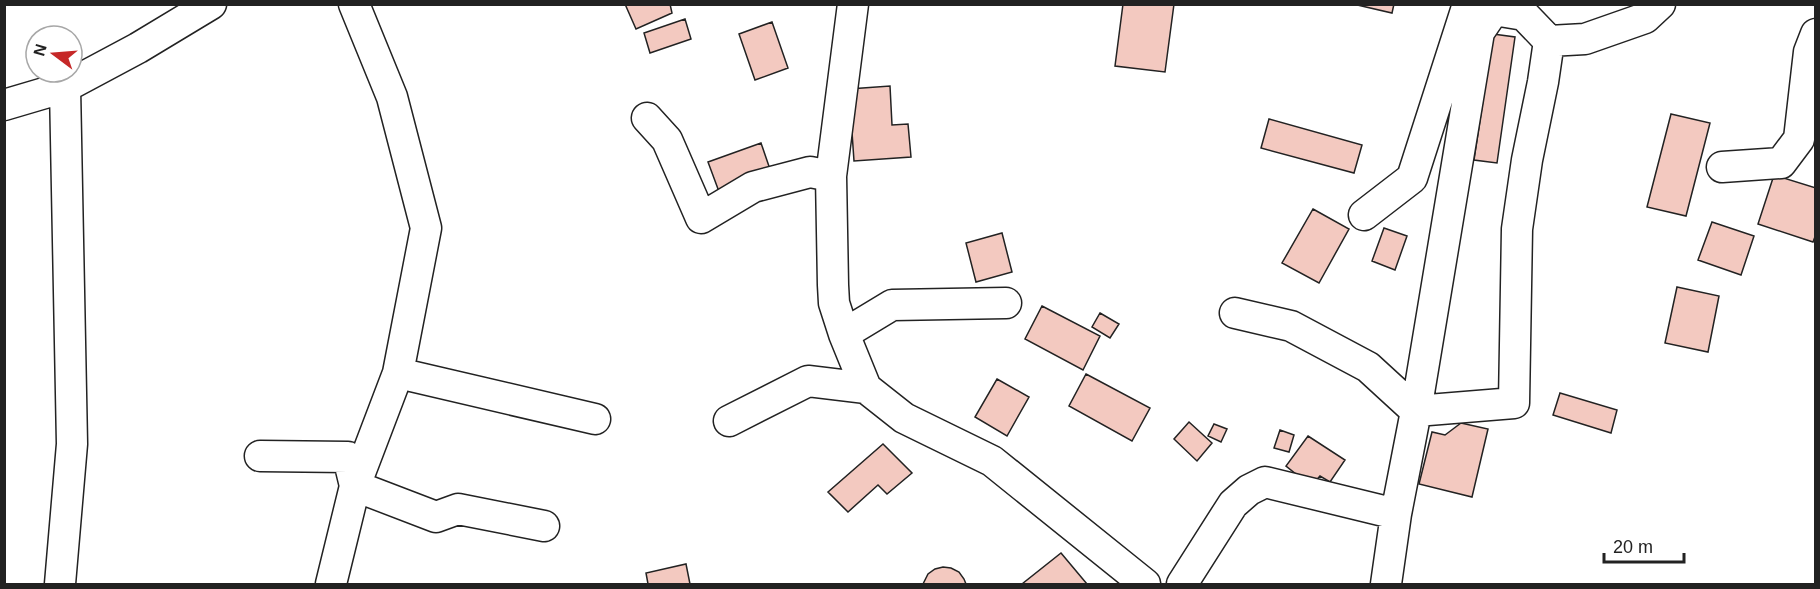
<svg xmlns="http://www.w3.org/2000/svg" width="1820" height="589" font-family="Arial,sans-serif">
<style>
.building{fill:#f3c9c0;stroke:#222;stroke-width:1.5}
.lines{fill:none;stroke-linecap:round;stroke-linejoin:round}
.minor-casing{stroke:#222;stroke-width:33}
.minor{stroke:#fff;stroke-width:30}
</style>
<rect width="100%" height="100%" fill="#fff"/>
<path class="building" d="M625,4H670L672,13L636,29Z
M1123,4H1174L1165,72L1115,66Z
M1353,4H1394L1392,13Z
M685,19L691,39L650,53L644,33Z
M772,22L788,68L755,80L739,34Z
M1493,34L1515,37L1497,163L1474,160Z
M890,86L892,125L908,124L911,157L854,161L849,89Z
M1671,114L1710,123L1686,216L1647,207Z
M1269,119L1362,145L1354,173L1261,148Z
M761,143L773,178L721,197L708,162Z
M1774,175L1816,188V234L1813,242L1758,224Z
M1313,209L1349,229L1319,283L1282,263Z
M1712,222L1754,236L1741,275L1698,260Z
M1384,228L1407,236L1395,270L1372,261Z
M1002,233L1012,272L976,282L966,243Z
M1677,287L1719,296L1708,352L1665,343Z
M1042,306L1100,336L1083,370L1025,339Z
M1100,313L1119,324L1110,338L1092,327Z
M1086,374L1150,408L1132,441L1069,406Z
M997,379L1029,397L1007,436L975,417Z
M1560,393L1617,410L1611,433L1553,415Z
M1189,422L1212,443L1197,461L1174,439Z
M1461,423L1488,429L1472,497L1419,484L1432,432L1445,435Z
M1214,424L1227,429L1221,442L1208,436Z
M1280,430L1294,435L1289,452L1274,448Z
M1308,436L1345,460L1330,482L1320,476L1311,486L1286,466Z
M883,444L912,473L887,494L878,485L848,512L828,492Z
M1061,553L1087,584H1022Z
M686,564L690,584H648L646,573Z
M943,567L951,568L959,572L964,579L966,584H923L928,574L935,569Z"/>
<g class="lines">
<g class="minor-casing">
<path id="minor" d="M853,4L831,176L833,285L834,303L844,334L866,388L904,418L992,461L1145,584
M4,105L65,87L138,48L211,4
M647,118L667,140L701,218L753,187L810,172L831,176
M1722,167L1781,163L1799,139L1809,52L1816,34
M1364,215L1412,178L1468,4
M1235,313L1291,326L1368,367L1416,411L1514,403L1517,229L1527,160L1543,82L1549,41
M844,334L892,305L1006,303
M398,373L595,419
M729,421L808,381L866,388
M260,456L348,457L355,486L436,517L458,509L544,526
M60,584L72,444L65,87
M331,584L355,486L398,373L426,228L392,97L354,4
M1182,584L1233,504L1249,490L1265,482L1396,514
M1386,584L1396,514L1416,411L1479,32L1494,10L1524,15L1549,41L1585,39L1645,18L1660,4"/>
</g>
<use href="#minor" class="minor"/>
</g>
<rect width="1820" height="589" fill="none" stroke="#222222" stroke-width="12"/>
<g transform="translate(54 54) rotate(286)"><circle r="28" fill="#ffffff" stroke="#a7a7a7" stroke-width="1.5"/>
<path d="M0-4.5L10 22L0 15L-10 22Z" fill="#c62828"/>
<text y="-9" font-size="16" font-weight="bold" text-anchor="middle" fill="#222222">N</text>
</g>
<path d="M1604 553v9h80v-9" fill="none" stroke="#222222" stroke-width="3"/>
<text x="1613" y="553" font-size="18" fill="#222222" stroke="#ffffff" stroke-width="4.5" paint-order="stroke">20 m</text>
</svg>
